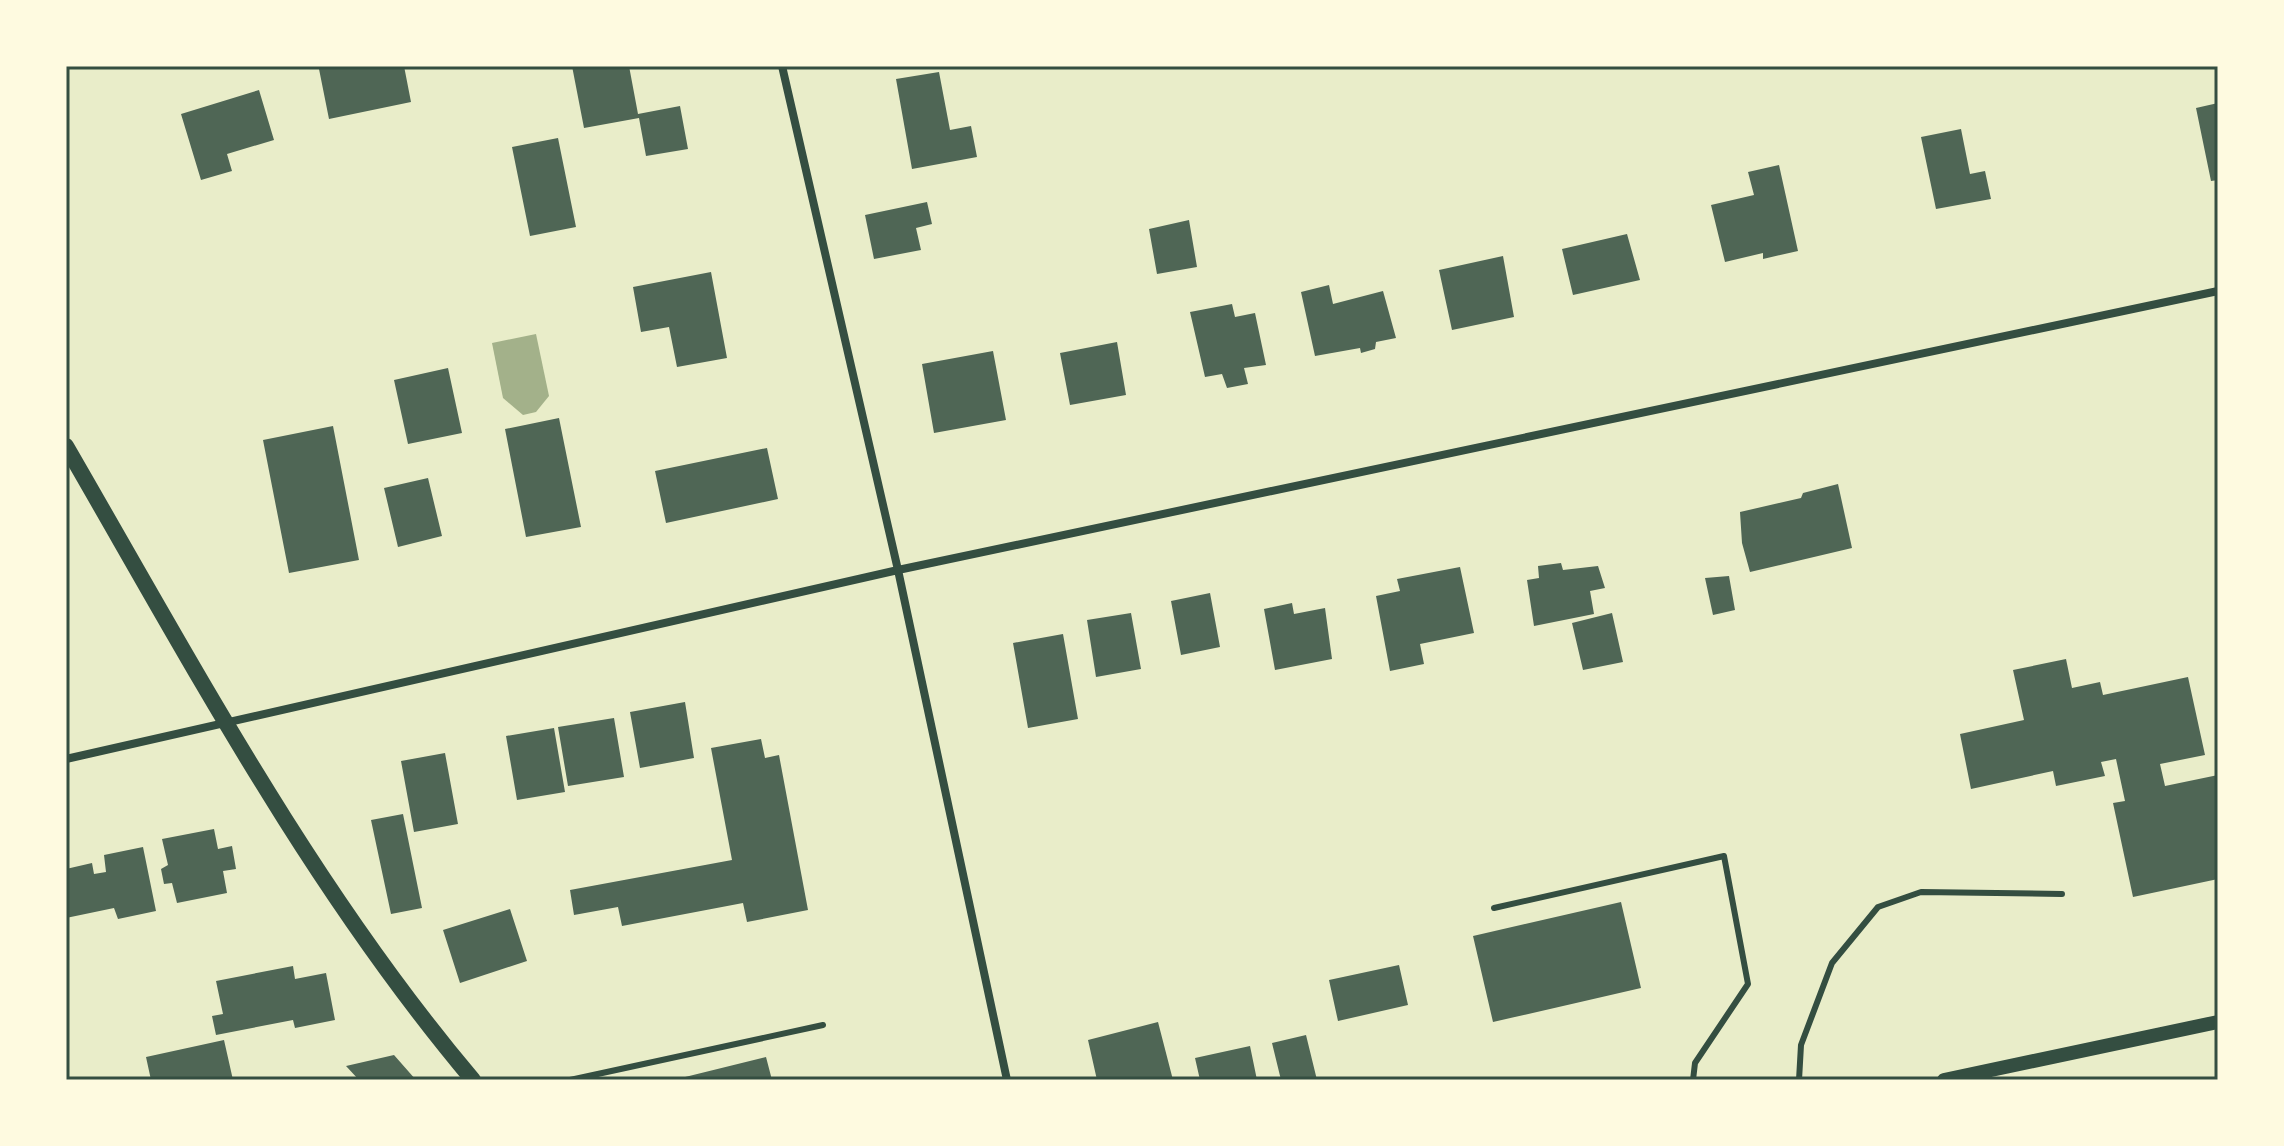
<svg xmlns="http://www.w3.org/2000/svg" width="2284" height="1146" font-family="'Varela Round',sans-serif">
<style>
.water{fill:#a3b18a}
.building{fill:#4f6655}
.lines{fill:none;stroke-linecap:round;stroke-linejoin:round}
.service{stroke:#344e41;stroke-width:6}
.minor{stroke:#344e41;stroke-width:8}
.tertiary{stroke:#344e41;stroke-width:14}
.secondary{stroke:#344e41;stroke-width:16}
.neatline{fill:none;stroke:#344e41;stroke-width:3}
</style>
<rect width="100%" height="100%" fill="#e9edc9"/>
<path class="water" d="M536,334L549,396L536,412L523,415L503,398L492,343Z"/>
<path class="building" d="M332,66H404L411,102L329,119L319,69Z
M572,66H629L638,114L680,106L688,149L646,156L639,118L584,128Z
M939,72L950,130L971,126L977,157L912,169L896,79Z
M259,90L274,140L227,154L232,171L201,180L181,114Z
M2218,103V180L2211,181L2196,108Z
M1961,129L1970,174L1985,171L1991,199L1936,209L1921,137Z
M558,138L576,227L530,236L512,147Z
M1779,165L1798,251L1763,259V253L1725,262L1711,205L1754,195L1748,172Z
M927,202L932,224L916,228L921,250L874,259L865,215Z
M1189,220L1197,267L1157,274L1149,229Z
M1627,234L1640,280L1573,295L1562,249Z
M1503,256L1514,317L1452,330L1439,270Z
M711,272L727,358L677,367L669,327L641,332L633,287Z
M1329,285L1333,304L1383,291L1396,338L1376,342L1375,349L1361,353L1360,348L1315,356L1301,292Z
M1232,304L1235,317L1255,313L1266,365L1244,368L1248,384L1227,388L1222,374L1205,377L1190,312Z
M1117,342L1126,395L1070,405L1060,353Z
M993,351L1006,420L934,433L922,364Z
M448,368L462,433L408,444L394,380Z
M559,418L581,527L526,537L505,429Z
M333,426L359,560L289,573L263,440Z
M767,448L778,499L666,523L655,471Z
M428,478L442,536L398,547L384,488Z
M1838,484L1852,548L1750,572L1742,543L1740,512L1801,498L1803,493Z
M1561,563L1563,570L1598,566L1605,588L1590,591L1594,614L1534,626L1527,580L1539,578L1538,566Z
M1460,567L1474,633L1420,644L1424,664L1390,671L1376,596L1400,591L1397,579Z
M1729,576L1735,610L1713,615L1705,578Z
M1210,593L1220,647L1181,655L1171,601Z
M1292,603L1294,614L1325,608L1332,659L1275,670L1264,609Z
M1131,613L1141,669L1096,677L1087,620Z
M1612,613L1623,662L1583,670L1572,623Z
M1063,634L1078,719L1028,728L1013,643Z
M2066,659L2072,688L2100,682L2103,695L2188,677L2205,755L2160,764L2165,786L2218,775V879L2133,897L2113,803L2125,801L2116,759L2101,762L2105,776L2056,786L2053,771L1971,789L1960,734L2024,720L2013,670Z
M685,702L694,758L640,768L630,712Z
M614,718L624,777L568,786L558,727Z
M554,728L565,792L517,800L506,736Z
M761,739L765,758L779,755L808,910L747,922L743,903L622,926L618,907L574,915L570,890L732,860L711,748Z
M445,753L458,824L414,832L401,761Z
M403,814L422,908L391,914L371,820Z
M214,829L218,849L232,846L236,869L223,871L227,893L177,903L172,883L164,884L161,869L168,865L162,839Z
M143,847L156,911L118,919L114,908L66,918V869L92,863L94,874L106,872L104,855Z
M1621,902L1641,988L1493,1022L1473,936Z
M510,909L527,961L460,983L443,930Z
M1399,965L1408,1005L1338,1021L1329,980Z
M293,966L295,979L326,973L335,1020L295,1028L293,1020L216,1035L212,1016L223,1014L216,981Z
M1158,1022L1173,1080H1097L1088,1040Z
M1306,1035L1317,1080H1281L1272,1043Z
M224,1040L233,1080H151L146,1057Z
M1250,1046L1257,1080H1200L1195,1058Z
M394,1055L416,1080H359L346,1066Z
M766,1057L772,1080H677V1079Z"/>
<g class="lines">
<path class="service" d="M1494,908L1724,856L1748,984L1695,1063L1693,1080
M570,1080L823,1025
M1799,1080L1801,1045L1832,963L1878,907L1921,892L2062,894"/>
<path class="minor" d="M782,66L898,570L1007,1080
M66,759L898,570L2218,291"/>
<path class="tertiary" d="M1944,1080L2218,1022"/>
<path class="secondary" d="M66,446C191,662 311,888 473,1080"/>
</g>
<rect width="2284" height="1146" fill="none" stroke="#fefae0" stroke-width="136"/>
<rect x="68" y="68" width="2148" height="1010" class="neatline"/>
</svg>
